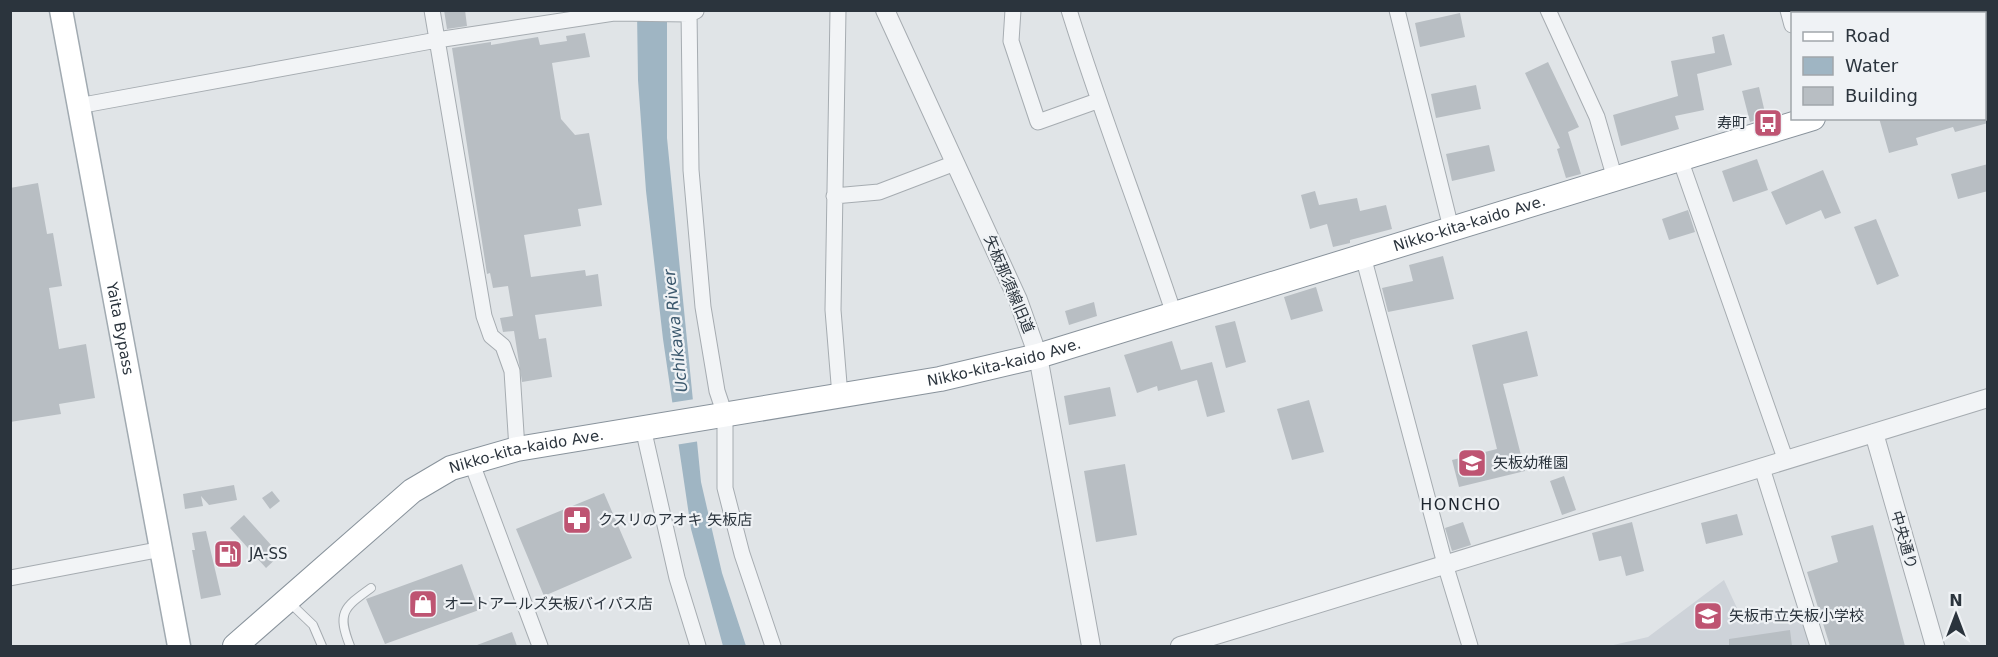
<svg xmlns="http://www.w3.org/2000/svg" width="1998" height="657" font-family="'DejaVu Sans','Noto Sans JP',sans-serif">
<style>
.built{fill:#ced3d9}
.water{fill:#9fb5c3}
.pier{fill:#e0e4e7}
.building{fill:#b8bec3}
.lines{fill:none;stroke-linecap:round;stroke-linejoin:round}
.service-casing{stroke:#a6acb1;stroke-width:10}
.minor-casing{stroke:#a6acb1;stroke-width:17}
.tertiary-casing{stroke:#a6acb1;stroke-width:20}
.primary-casing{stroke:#a1aab1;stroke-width:25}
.trunk-casing{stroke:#89939c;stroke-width:26}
.service{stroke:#f2f4f6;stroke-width:8}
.minor{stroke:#f2f4f6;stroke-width:15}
.tertiary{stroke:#f2f4f6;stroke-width:18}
.primary{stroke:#fff;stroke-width:22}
.trunk{stroke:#fff;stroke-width:24}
.labels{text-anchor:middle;stroke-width:4.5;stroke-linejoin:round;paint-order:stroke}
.poi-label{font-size:15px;fill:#2b343d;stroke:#eff2f5;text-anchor:start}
.street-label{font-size:15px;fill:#2b343d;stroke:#eff2f5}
.water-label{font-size:16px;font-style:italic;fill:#3a576c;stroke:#eff2f5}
.neighbourhood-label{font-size:16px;letter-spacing:1.5px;fill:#1d252e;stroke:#eff2f5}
</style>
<rect width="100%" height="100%" fill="#e0e4e7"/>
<path class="built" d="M1724,580L1743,621L1801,611L1810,646H1609L1648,637Z"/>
<path class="water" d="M637,11H667V138L701,482L722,573L746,646H723L691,529L663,339L646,191L638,80Z"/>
<path class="pier" d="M695,399L700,441L675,445L669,403Z"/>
<path class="building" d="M444,10H465L467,26L447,29Z
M1460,13L1465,37L1420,47L1415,23Z
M585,33L590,57L552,63L561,119L575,135L589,133L602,205L578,209L581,226L524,235L531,277L585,270L586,276L598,274L602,306L535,315L539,339L546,338L552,377L522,382L514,331L503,332L500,318L513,316L508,286L493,288L490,273L487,274L452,48L491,42V45L538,37L540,45L567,41L566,36Z
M1724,34L1732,65L1697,74L1704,110L1675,116L1679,129L1621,146L1613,115L1678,96L1671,61L1715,53L1712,37Z
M1548,62L1579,127L1568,132L1581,174L1566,178L1557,149L1560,148L1525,73Z
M1476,85L1481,109L1436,118L1431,94Z
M1759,87L1766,117L1750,122L1742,91Z
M1879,118H1988V123L1955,132L1953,127L1916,138L1918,145L1889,153Z
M1489,145L1495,171L1452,181L1446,154Z
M1757,159L1768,190L1733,202L1722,171Z
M1988,164V191L1958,199L1951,174Z
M1823,170L1841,213L1825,219L1821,210L1786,225L1771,192Z
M38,183L47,234L53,233L62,286L49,288L59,349L86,344L95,398L59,404L61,414L10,422V188Z
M1315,191L1319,205L1357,198L1360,211L1386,205L1392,229L1350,240V243L1333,247L1327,224L1310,229L1301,195Z
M1688,210L1695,232L1669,240L1662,219Z
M1876,219L1899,276L1877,285L1854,227Z
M1443,256L1454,299L1388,312L1382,288L1413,281L1409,265Z
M1316,287L1323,311L1291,320L1284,297Z
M1094,302L1097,316L1069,325L1065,311Z
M1235,321L1246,362L1226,368L1215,326Z
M1527,331L1538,376L1503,384L1525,471L1459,487L1452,460L1497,449L1472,345Z
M1172,341L1181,370L1212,362L1225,412L1207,417L1197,380L1158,391L1157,386L1137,393L1124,355Z
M1110,387L1116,416L1069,425L1064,396Z
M1309,400L1324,452L1292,460L1277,409Z
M1125,464L1137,535L1096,542L1084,471Z
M1564,476L1576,510L1562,515L1550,481Z
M234,485L237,500L209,505L201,496L203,506L185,509L183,494Z
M272,491L280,501L270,509L262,498Z
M604,493L632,558L544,596L516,529Z
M1737,514L1743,535L1706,544L1701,523Z
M244,515L280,555L266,568L230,528Z
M1463,522L1471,545L1452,551L1445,528Z
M1632,522L1644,571L1626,576L1621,556L1599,561L1592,533Z
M1873,525L1905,646H1830L1807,572L1838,562L1831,536Z
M206,531L221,595L201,599L192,550H195L192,533Z
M462,564L479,610L385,644L366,599Z
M1790,630L1792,646H1729V639Z
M512,632L517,646H478L477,645Z"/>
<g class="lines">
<g class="service-casing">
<path id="service" d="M290,603L313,625L322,646
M350,646C337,613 343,608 371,588"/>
</g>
<g class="minor-casing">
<path id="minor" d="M432,10L484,316L491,336L503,346L512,371L517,449
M689,10L691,170L703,307L717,391L725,415V488L742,554L773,646
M838,10L833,310L840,396
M1013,10L1011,41L1038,122L1097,101
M1069,10C1101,113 1140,212 1174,314
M1397,10L1451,228
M1548,10L1597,117L1615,179
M1788,10L1792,25
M78,106L437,40L614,13L689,14L696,11
M1680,159L1786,461
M834,196L879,192L955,163
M1363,256L1445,564L1470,646
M643,428L677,578L698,646
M471,461L540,646
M1762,468L1818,646
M10,578L162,549"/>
</g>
<g class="tertiary-casing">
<path id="tertiary" d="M885,10L1018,300L1038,356L1091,646
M1874,433L1935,646
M1180,646L1988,398"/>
</g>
<g class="primary-casing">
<g id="primary">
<path id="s1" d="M61,10L179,646"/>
</g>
</g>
<g class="trunk-casing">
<g id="trunk">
<path d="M1984,66L1988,65"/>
<path id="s2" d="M235,646L412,491L451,468L517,449L940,379L1038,356L1813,118"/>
</g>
</g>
<use href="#service" class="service"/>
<use href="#minor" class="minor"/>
<use href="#tertiary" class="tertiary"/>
<use href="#primary" class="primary"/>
<use href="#trunk" class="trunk"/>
</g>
<defs>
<g id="bus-square" transform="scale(1.5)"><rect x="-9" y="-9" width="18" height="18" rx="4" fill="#be5472" stroke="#eff2f5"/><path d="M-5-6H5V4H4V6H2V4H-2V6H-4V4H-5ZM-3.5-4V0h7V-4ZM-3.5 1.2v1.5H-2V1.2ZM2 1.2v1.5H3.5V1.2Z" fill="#fff"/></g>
<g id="school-square" transform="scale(1.5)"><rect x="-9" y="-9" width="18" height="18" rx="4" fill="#be5472" stroke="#eff2f5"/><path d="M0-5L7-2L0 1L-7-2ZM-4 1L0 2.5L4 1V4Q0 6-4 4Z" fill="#fff"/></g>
<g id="pharmacy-square" transform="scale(1.5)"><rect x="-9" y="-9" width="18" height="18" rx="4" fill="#be5472" stroke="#eff2f5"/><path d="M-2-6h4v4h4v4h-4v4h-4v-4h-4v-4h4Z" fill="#fff"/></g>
<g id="fuel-square" transform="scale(1.5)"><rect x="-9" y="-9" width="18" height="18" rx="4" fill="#be5472" stroke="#eff2f5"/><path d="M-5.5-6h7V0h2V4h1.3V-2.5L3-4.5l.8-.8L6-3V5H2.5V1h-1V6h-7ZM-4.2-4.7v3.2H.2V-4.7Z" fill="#fff"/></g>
<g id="shop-square" transform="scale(1.5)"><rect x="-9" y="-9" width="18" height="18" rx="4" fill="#be5472" stroke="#eff2f5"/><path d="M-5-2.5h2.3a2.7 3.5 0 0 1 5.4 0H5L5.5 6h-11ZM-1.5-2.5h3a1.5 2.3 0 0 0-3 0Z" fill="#fff"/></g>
</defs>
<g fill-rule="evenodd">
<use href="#bus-square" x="1768" y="123"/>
<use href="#school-square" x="1472" y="463"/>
<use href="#pharmacy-square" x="577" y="520"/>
<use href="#fuel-square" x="228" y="554"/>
<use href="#shop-square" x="423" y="604"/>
<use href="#school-square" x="1708" y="616"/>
</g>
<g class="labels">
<g class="poi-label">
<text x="1747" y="128" text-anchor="end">寿町</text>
<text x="1493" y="468">矢板幼稚園</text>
<text x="598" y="525">クスリのアオキ 矢板店</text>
<text x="249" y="559">JA-SS</text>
<text x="444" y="609">オートアールズ矢板バイパス店</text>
<text x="1729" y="621">矢板市立矢板小学校</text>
</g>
<g class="street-label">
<text dy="5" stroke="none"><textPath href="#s2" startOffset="1330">Nikko-kita-kaido Ave.</textPath></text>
<text transform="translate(1009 284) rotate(67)" y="5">矢板那須線旧道</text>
<text dy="5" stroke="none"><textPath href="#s1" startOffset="324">Yaita Bypass</textPath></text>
<text dy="5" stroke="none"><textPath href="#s2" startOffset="844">Nikko-kita-kaido Ave.</textPath></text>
<text dy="5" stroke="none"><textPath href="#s2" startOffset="358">Nikko-kita-kaido Ave.</textPath></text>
<text transform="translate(1904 540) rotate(74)" y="5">中央通り</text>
</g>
<g class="water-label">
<text transform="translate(675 331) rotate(-96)" y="6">Uchikawa River</text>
</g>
<g class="neighbourhood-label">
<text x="1461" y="510">HONCHO</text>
</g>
</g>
<rect width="1998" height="657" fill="none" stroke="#2b343d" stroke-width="24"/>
<rect x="1791" y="12" width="195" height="108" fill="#eff2f5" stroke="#a1a6ab" stroke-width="1.5"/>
<rect x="1803" y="32" width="30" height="9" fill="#ffffff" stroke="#a1a6ab" stroke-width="1.5"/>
<text x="1845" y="42" font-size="18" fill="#2b343d">Road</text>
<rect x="1803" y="57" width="30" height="18" fill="#9fb5c3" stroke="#a1a6ab" stroke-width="1.5"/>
<text x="1845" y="72" font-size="18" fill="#2b343d">Water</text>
<rect x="1803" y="87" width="30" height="18" fill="#b8bec3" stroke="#a1a6ab" stroke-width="1.5"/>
<text x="1845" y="102" font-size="18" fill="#2b343d">Building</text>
<g transform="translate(1956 615)" stroke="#eff2f5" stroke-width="4.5" paint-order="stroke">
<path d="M0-4.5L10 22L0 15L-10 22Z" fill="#2b343d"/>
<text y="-9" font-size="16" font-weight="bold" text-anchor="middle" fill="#2b343d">N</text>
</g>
</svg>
